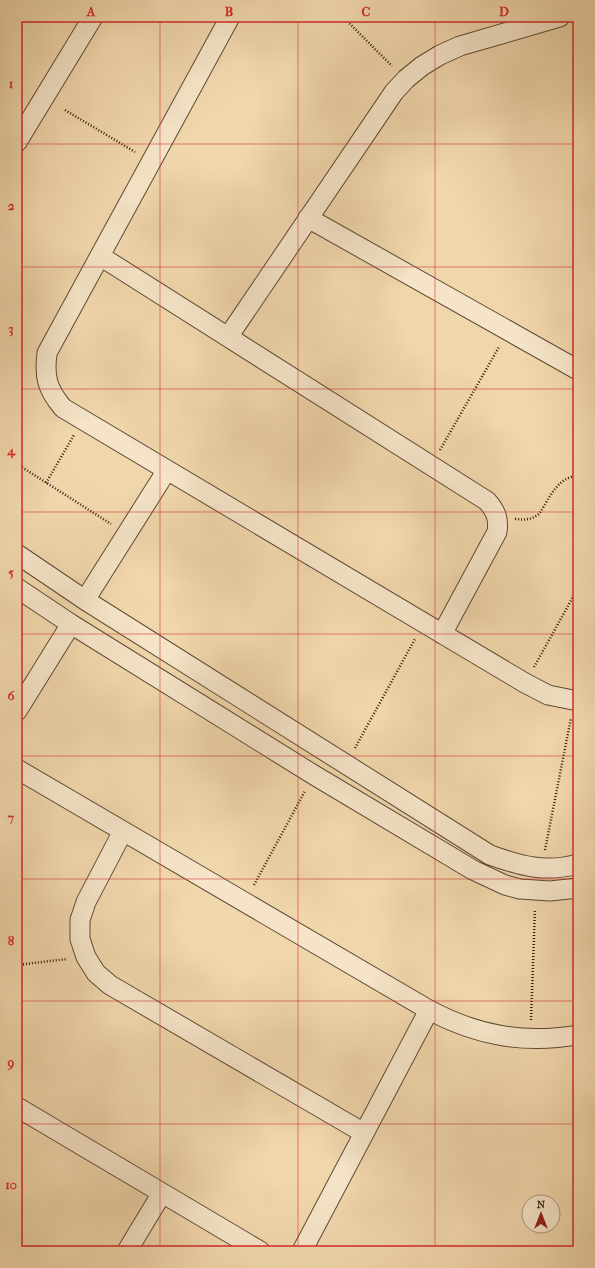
<svg xmlns="http://www.w3.org/2000/svg" width="595" height="1268" font-family="'IM FELL French Canon',serif">
<style>
.lines{fill:none;stroke-linecap:round;stroke-linejoin:round}
.minor-casing{stroke:#5e4934;stroke-width:21}
.path{stroke:#2d1a0d;stroke-width:2.5;stroke-dasharray:1 2;stroke-linecap:butt}
.minor{stroke:#f5e4c8;stroke-width:19}
.grid{fill:none;stroke:#d62828;stroke-width:1;stroke-opacity:0.55}
.neatline{fill:none;stroke:#d62828;stroke-width:1.5}
.grid-label{font-size:13px;text-anchor:middle;font-weight:bold;fill:#d62828}
</style>
<rect width="100%" height="100%" fill="#f0d6ab"/>
<filter id="stains"><feTurbulence type="fractalNoise" baseFrequency=".005" numOctaves="4"/><feColorMatrix values="0 0 0 0 .2 0 0 0 0 .09 0 0 0 0 .02 0 0 0 .5 -.17"/></filter>
<radialGradient id="worn" r=".72"><stop offset=".6" stop-color="#630" stop-opacity="0"/><stop offset="1" stop-color="#630" stop-opacity=".3"/></radialGradient>
<g class="lines">
<g class="minor-casing">
<path id="minor" d="M230,17L47,353C44,377 47,389 63,408L525,683L548,695L578,701
M17,142L93,17
M308,218L578,370
M100,256L487,501C496,511 499,519 497,532L442,634
M228,337L394,92L406,79L422,66L440,55L460,46L560,17
M17,554L85,600L490,855C521,866 546,873 578,864
M17,588L71,624L314,775L473,870L505,885L520,889L550,891L578,888
M85,600L167,470
M17,711L71,624
M17,769L429,1010C478,1036 524,1044 578,1035
M123,831L86,902L80,920V939L86,957L96,973L110,985L364,1133
M17,1107L260,1251
M127,1251L162,1193
M302,1251L429,1010"/>
</g>
<path class="path" d="M343,17L392,66
M65,110L135,152
M440,450L499,347
M17,464L111,524
M46,483L74,435
M515,519C525,520 531,520 539,514C549,499 558,476 578,476
M534,667L578,588
M355,748L415,639
M545,850L571,718
M254,885L305,791
M17,965L67,959
M531,1020L535,909"/>
<use href="#minor" class="minor"/>
</g>
<path class="grid" d="M160,17V1251M298,17V1251M435,17V1251M17,144H578M17,267H578M17,389H578M17,512H578M17,634H578M17,756H578M17,879H578M17,1001H578M17,1124H578"/>
<rect width="595" height="1268" fill="none" stroke="#f0d6ab" stroke-width="44"/>
<g transform="translate(541 1214)"><circle r="19" fill="#f5e4c8" stroke="#a5937d"/>
<path d="M0-3L7 15L0 10L-7 15Z" fill="#8f2418"/>
<text y="-6" font-size="11" font-weight="bold" text-anchor="middle" fill="#2d1a0d">N</text>
</g>
<rect x="22" y="22" width="551" height="1224" class="neatline"/>
<g class="grid-label">
<text x="91" y="16">A</text>
<text x="229" y="16">B</text>
<text x="366" y="16">C</text>
<text x="504" y="16">D</text>
<text x="11" y="88">1</text>
<text x="11" y="210">2</text>
<text x="11" y="333">3</text>
<text x="11" y="455">4</text>
<text x="11" y="577">5</text>
<text x="11" y="700">6</text>
<text x="11" y="822">7</text>
<text x="11" y="945">8</text>
<text x="11" y="1067">9</text>
<text x="11" y="1189">10</text>
</g>
<rect width="100%" height="100%" filter="url(#stains)"/>
<rect width="100%" height="100%" fill="url(#worn)"/>
</svg>
